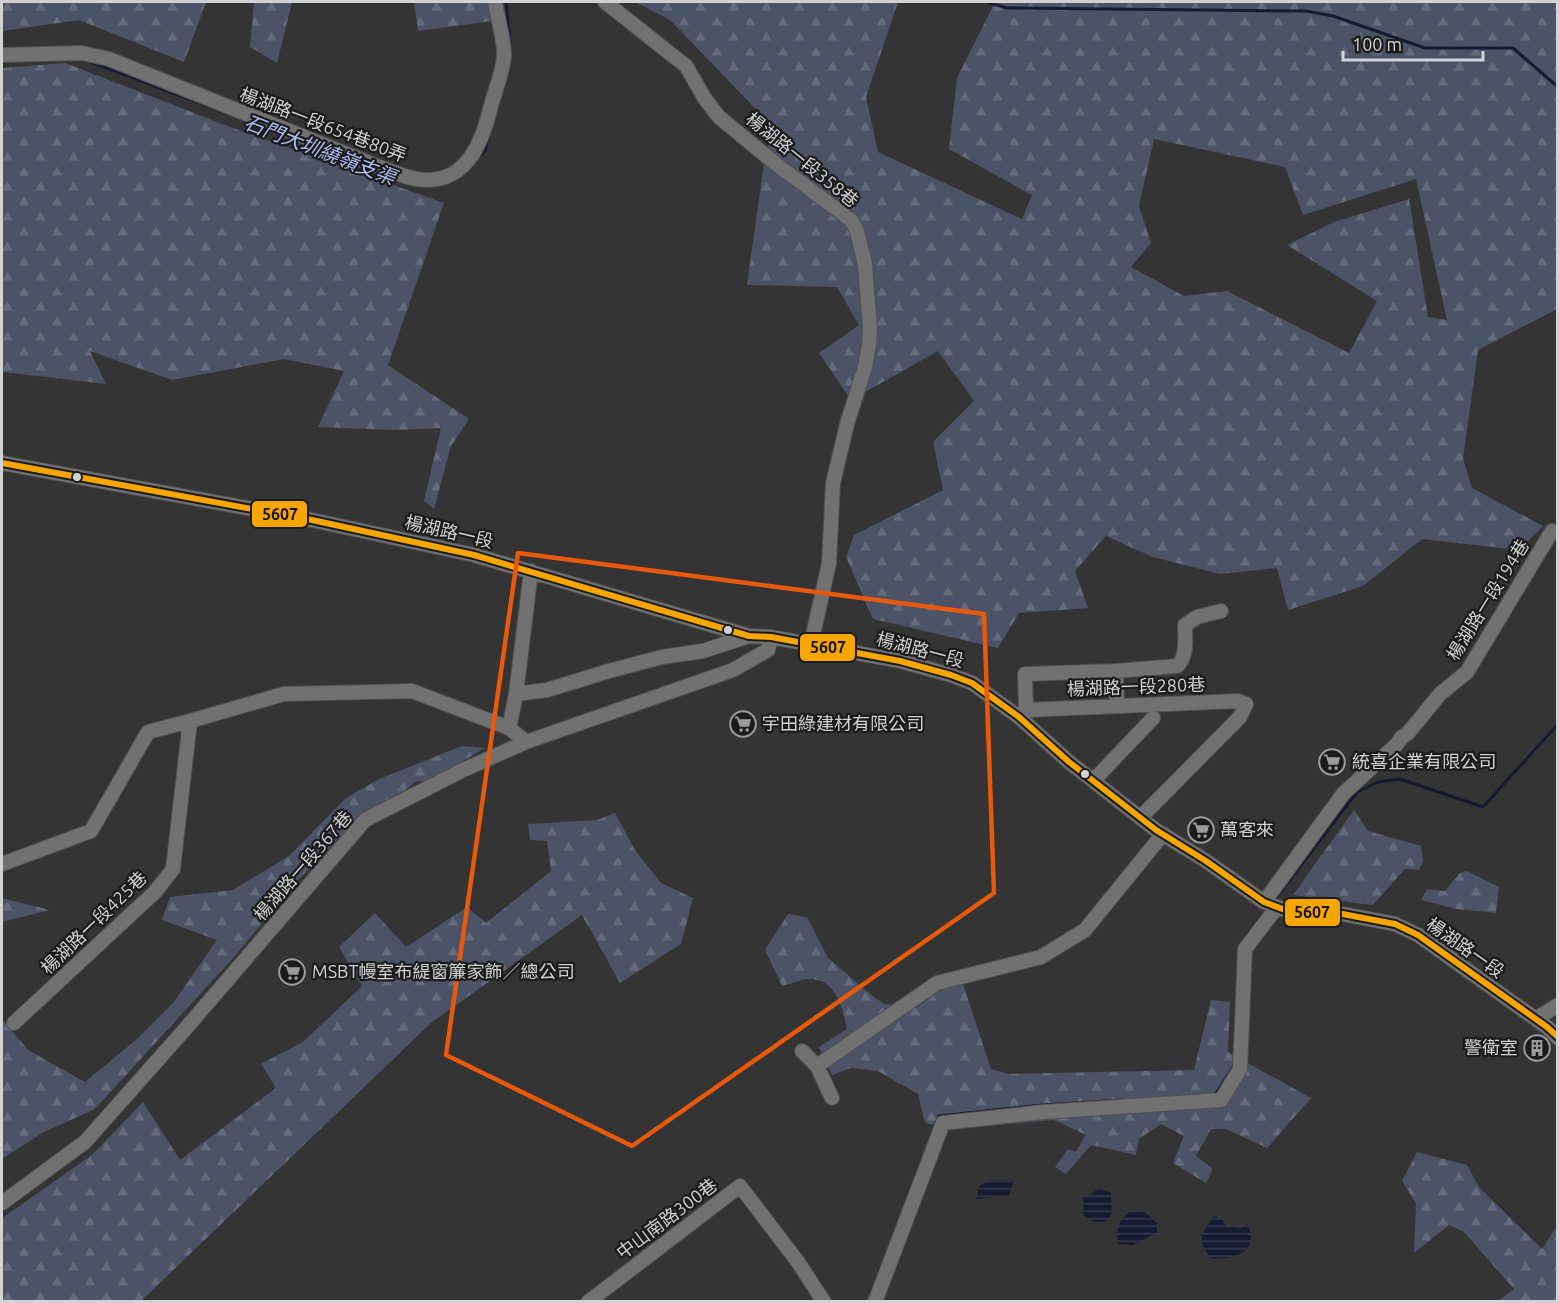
<svg xmlns="http://www.w3.org/2000/svg" width="1559" height="1303" font-family="Ubuntu,'Noto Sans TC',sans-serif">
<style>
.forest{fill:url(#forest-firs);fill-rule:evenodd}
.water{fill:url(#water-rules)}
.lines{fill:none;stroke-linecap:round;stroke-linejoin:round}
.stream{stroke:#161b31;stroke-width:3}
.minor-casing{stroke:#505051;stroke-width:16}
.minor{stroke:#717172;stroke-width:14}
.bus-1-casing{stroke:#1b1b1c;stroke-width:10}
.bus-1{stroke:#f7a600;stroke-width:6}
.marked{fill:none;stroke:#e8590c;stroke-width:4.5;stroke-linejoin:round}
.bus-dot{fill:#d1d2d3;stroke:#1b1b1c;stroke-width:2}
.labels{text-anchor:middle;stroke-width:4.5;stroke-linejoin:round;paint-order:stroke}
.street-label{font-size:18px;fill:#d1d2d3;stroke:#1b1b1c}
.poi-label{font-size:18px;fill:#d1d2d3;stroke:#1b1b1c;text-anchor:start}
.water-label{font-size:20px;font-style:italic;fill:#aebff3;stroke:#1b1b1c}
.line-badge{stroke:#1b1b1c;stroke-width:2}
.pale-badge-label{font-size:16px;text-anchor:middle;font-weight:bold;fill:#111}
</style>
<defs>
<pattern id="forest-firs" width="22" height="20" patternUnits="userSpaceOnUse" patternTransform="scale(1.5)"><rect width="22" height="20" fill="#4c5367"/><path d="M5 1l3.5 6h-7zM16 11l3.5 6h-7z" fill="#656b7c"/></pattern>
<pattern id="water-rules" width="6" height="5" patternUnits="userSpaceOnUse" patternTransform="scale(1.5)"><rect width="6" height="5" fill="#161b31"/><path d="M0 2.5h6" fill="none" stroke="#373b4e"/></pattern>
</defs>
<rect width="100%" height="100%" fill="#343435"/>
<path class="forest" d="M2,2H206L184,62L79,20L2,31Z
M254,2H292L277,63L250,47Z
M414,2H489L492,21L418,31Z
M635,2H898L866,97L878,152L1022,219L1032,195L949,149L957,78L995,2H1557V309L1478,350L1463,459L1472,488L1543,526L1519,550L1422,539L1363,586L1288,610L1277,568L1220,574L1153,557L1106,536L1075,571L1088,608L1019,613L998,648L873,619L846,557L854,535L943,490L933,442L974,401L938,351L851,400L819,353L859,325L837,287L747,285L766,149L777,131L670,20ZM1154,139L1285,167L1303,215L1416,179L1447,320L1428,317L1409,199L1334,222L1287,245L1377,301L1349,353L1227,291L1184,296L1131,267L1151,243L1139,206Z
M65,63L233,128L444,203L388,365L469,419L451,446L434,509L424,501L441,428L393,430L318,427L344,371L284,359L172,380L90,351L106,384L3,372L2,376V68Z
M462,746L485,748L425,783L417,781L406,789L405,792L358,819L298,880L233,958L95,1109L44,1132L2,1159V1019L28,1050L85,1082L136,1040L174,1002L217,940L162,920L170,897L233,890L289,856L346,798L379,779Z
M1354,810L1368,831L1421,846L1423,861L1419,870L1405,869L1373,905L1293,895Z
M615,813L635,850L661,883L693,898L681,944L620,983L582,915L431,1023L141,1301H2V1218L92,1155L143,1102L180,1160L276,1088L261,1064L303,1042L362,986L339,947L375,913L406,947L467,907L486,923L551,871L547,841L530,840L528,824L597,820Z
M1467,871L1499,887L1496,913L1457,909L1421,900L1427,889L1445,891L1460,873Z
M2,898L50,910L2,922Z
M788,914L807,917L828,958L875,998L885,1004L916,1008L942,989L963,984L991,1069L1009,1074L1194,1070L1211,1000L1230,1002L1228,1052L1311,1098L1267,1148L1226,1129H1211L1196,1156L1213,1169L1206,1183L1173,1163L1184,1136L1161,1124L1139,1139L1136,1155L1091,1145L1066,1174L1055,1167L1068,1149L1076,1152L1086,1135L1054,1120L953,1129L925,1123L918,1094L878,1071L851,1068L832,1075L819,1047L847,1029C843,1009 836,979 810,979C801,979 791,984 782,986L765,950Z
M1417,1152L1467,1165L1479,1187L1542,1249L1557,1226V1301H1498L1514,1289L1464,1232L1449,1225L1414,1253L1416,1203L1402,1181Z"/>
<path class="water" d="M991,1180H1014L1009,1195L976,1199L980,1185Z
M1099,1189L1111,1193L1112,1213L1106,1222H1095L1084,1216L1083,1198Z
M1131,1211L1145,1212L1157,1223V1233L1133,1245L1118,1244C1116,1228 1118,1220 1131,1211Z
M1214,1216L1222,1219L1226,1226L1240,1228L1248,1224C1249,1229 1251,1234 1251,1239C1249,1257 1225,1259 1211,1258C1196,1238 1201,1235 1214,1216Z"/>
<g class="lines">
<path class="stream" d="M506,2L510,42
M987,2L1007,8L1306,11L1333,16L1425,48H1513L1558,87
M86,60L234,116
M479,156L485,151L489,135
M1275,899L1357,792L1378,782L1400,779L1483,807L1558,724
M1241,947V943L1267,909
M1212,1095H1215L1235,1064
M936,1123L939,1116L1042,1105L1122,1100"/>
<g class="minor-casing">
<path id="minor" d="M605,2L686,66L705,99L719,117L776,164L851,220L857,231L865,264L870,327L869,345L865,367L847,424L833,483L829,563L811,644
M2,55L82,53L109,59L382,168C397,173 411,180 427,180C469,180 483,139 491,106C495,90 503,72 504,56C505,43 497,16 495,2
M2,463L312,520L474,555L749,636L771,637L900,661L951,675L972,683L1019,717L1069,762L1156,830L1206,861L1264,902L1293,913L1332,912L1395,924L1418,935L1547,1027L1558,1038
M1116,671L1117,706
M516,694L547,690L609,671L662,657L703,651L749,636
M1026,710L1238,701L1246,704L1240,717L1140,818
M1021,716L1026,710L1025,674L1116,671L1177,666C1188,656 1185,639 1185,625L1197,617L1221,611
M509,728L516,694L531,571
M1093,781L1153,718
M2,864L91,831L148,732L190,721
M1264,902L1343,794L1396,745L1402,737L1408,733L1440,694L1467,672L1552,531
M1536,1019L1558,1005
M14,1023L155,892L173,869L190,721L284,694L412,691L509,728L526,742
M802,1051L817,1066L832,1098
M817,1066L937,983L1041,957L1085,930L1163,834
M2,1203L85,1142L187,1027L365,820L463,770L526,742L733,670L768,650L771,637
M588,1302L740,1186L798,1262L824,1302
M875,1302L943,1123L1043,1112L1221,1100L1240,1069L1245,949L1277,907"/>
</g>
<use href="#minor" class="minor"/>
<g class="bus-1-casing">
<path id="bus-1" d="M2,463L312,520L474,555L749,636L771,637L900,661L951,675L972,683L1019,717L1069,762L1156,830L1206,861L1264,902L1293,913L1332,912L1395,924L1418,935L1547,1027L1558,1037"/>
</g>
<use href="#bus-1" class="bus-1"/>
</g>
<path class="marked" d="M518,553L984,614L994,893L632,1146L446,1055Z"/>
<defs>
<g id="supermarket-ring" transform="scale(1.35)"><circle r="9.5" fill="#1b1b1c" stroke="#9a9b9c" stroke-width="1.5"/><path d="M-6-5.5h2.5l.6 2H6L4.5 2H-2.5L-4.4-4H-6ZM-1.5 3.2a1.3 1.3 0 1 0 .1 0ZM3 3.2a1.3 1.3 0 1 0 .1 0Z" fill="#9a9b9c"/></g>
<g id="building-ring" transform="scale(1.35)"><circle r="9.5" fill="#1b1b1c" stroke="#9a9b9c" stroke-width="1.5"/><path d="M-4-6H4V6H1V3H-1V6H-4ZM-2.5-4.3h1.7v1.8h-1.7ZM.8-4.3h1.7v1.8H.8ZM-2.5-1h1.7V.8h-1.7ZM.8-1h1.7V.8H.8Z" fill="#9a9b9c"/></g>
</defs>
<g fill-rule="evenodd">
<use href="#supermarket-ring" x="743" y="724"/>
<use href="#supermarket-ring" x="1332" y="762"/>
<use href="#supermarket-ring" x="1201" y="830"/>
<use href="#supermarket-ring" x="292" y="972"/>
<use href="#building-ring" x="1537" y="1048"/>
</g>
<g class="bus-dot">
<circle cx="77" cy="477" r="5"/>
<circle cx="728" cy="630" r="5"/>
<circle cx="1085" cy="774" r="5"/>
</g>
<g class="labels">
<g class="street-label">
<text transform="translate(323 125) rotate(21)" y="6">楊湖路一段654巷80弄</text>
<text transform="translate(802 160) rotate(39)" y="6">楊湖路一段358巷</text>
<text transform="translate(449 532) rotate(13)" y="6">楊湖路一段</text>
<text transform="translate(1488 600) rotate(-58)" y="6">楊湖路一段194巷</text>
<text transform="translate(920 650) rotate(15)" y="6">楊湖路一段</text>
<text transform="translate(1136 687) rotate(-2)" y="6">楊湖路一段280巷</text>
<text transform="translate(303 866) rotate(-49)" y="6">楊湖路一段367巷</text>
<text transform="translate(94 923) rotate(-44)" y="6">楊湖路一段425巷</text>
<text transform="translate(1465 948) rotate(35)" y="6">楊湖路一段</text>
<text transform="translate(667 1219) rotate(-37)" y="6">中山南路300巷</text>
</g>
<g class="poi-label">
<text x="762" y="730">宇田綠建材有限公司</text>
<text x="1352" y="768">統喜企業有限公司</text>
<text x="1220" y="836">萬客來</text>
<text x="312" y="978">MSBT幔室布緹窗簾家飾／總公司</text>
<text x="1518" y="1054" text-anchor="end">警衛室</text>
</g>
<g class="water-label">
<text transform="translate(320 150) rotate(21)" y="7">石門大圳繞嶺支渠</text>
</g>
</g>
<g class="line-badge">
<rect x="251" y="500" width="57" height="28" rx="6" fill="#f7a600"/>
<rect x="799" y="633" width="57" height="29" rx="6" fill="#f7a600"/>
<rect x="1284" y="898" width="57" height="29" rx="6" fill="#f7a600"/>
</g>
<g class="pale-badge-label">
<text x="280" y="520">5607</text>
<text x="828" y="653">5607</text>
<text x="1312" y="918">5607</text>
</g>
<rect width="1559" height="1303" fill="none" stroke="#d1d2d3" stroke-width="6"/>
<path d="M1343 51v9h140v-9" fill="none" stroke="#d1d2d3" stroke-width="3"/>
<text x="1352" y="51" font-size="18" fill="#d1d2d3" stroke="#1b1b1c" stroke-width="4.5" paint-order="stroke">100 m</text>
</svg>
